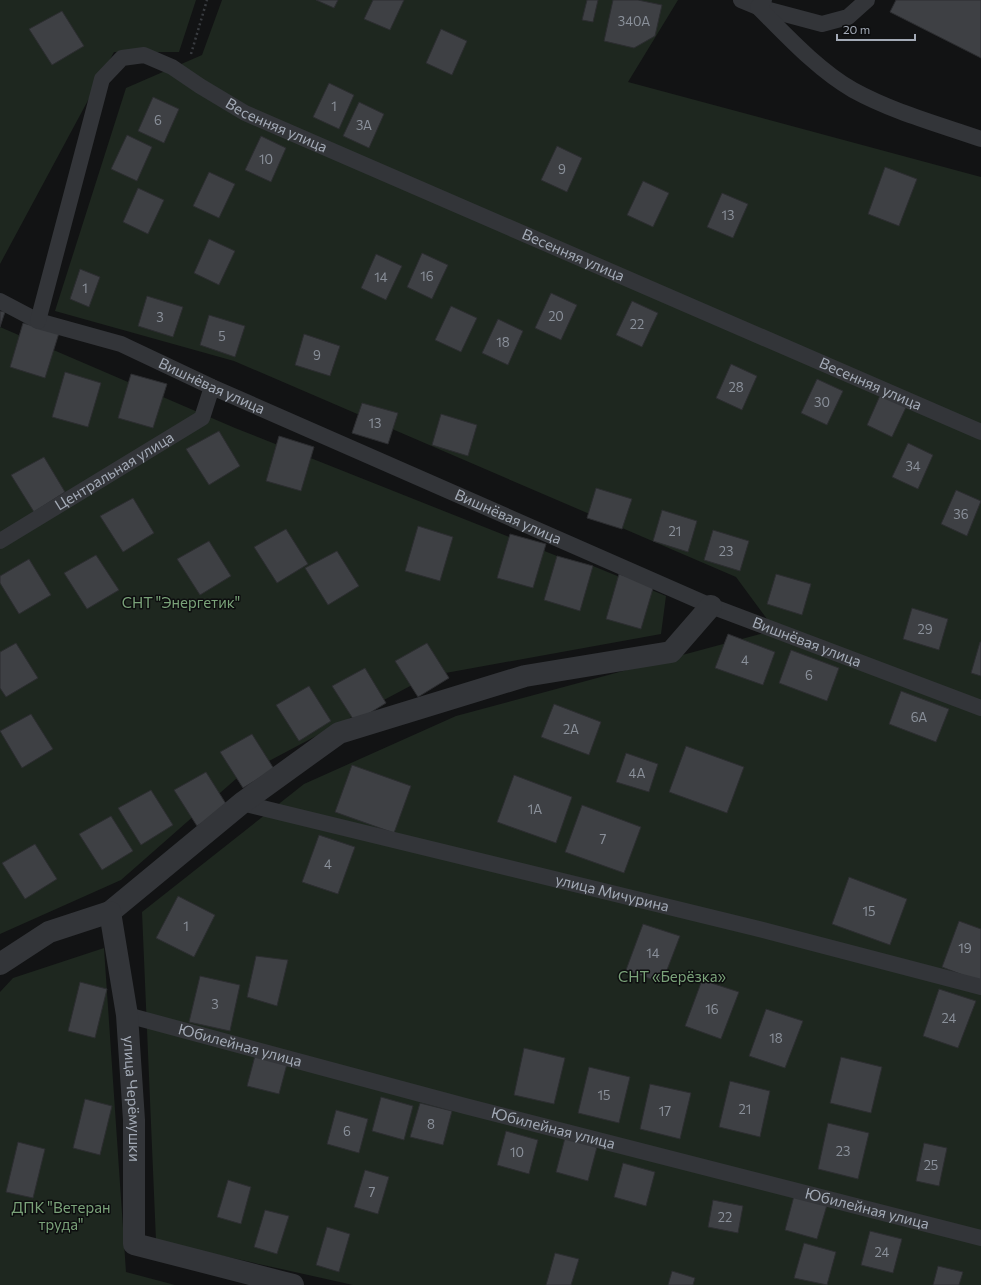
<svg xmlns="http://www.w3.org/2000/svg" width="981" height="1285" font-family="Commissioner,sans-serif">
<style>
.green{fill:#1e271f}
.building{fill:#3e4044;stroke:#2c2d30}
.lines{fill:none;stroke-linecap:round;stroke-linejoin:round}
.path{stroke:#393c40;stroke-width:2.5;stroke-dasharray:2 3;stroke-linecap:butt}
.lane{stroke:#333539;stroke-width:16}
.street{stroke:#333539;stroke-width:22}
.labels{text-anchor:middle;stroke-width:3;stroke-linejoin:round;paint-order:stroke}
.number-label{font-size:13px;fill:#8a909a}
.street-label{font-size:15px;fill:#a3aab6;stroke:#0d0e0f}
.park-label{font-size:15px;fill:#7aa279;stroke:#0d0e0f}
</style>
<rect width="100%" height="100%" fill="#121314"/>
<path class="green" d="M0,0H196L179,52H114L0,264Z
M222,0H678L628,82L981,177V1285H353L156,1241L142,912L304,784L456,716L775,630L736,577L234,361L55,311L126,88L202,55Z
M0,327L235,428L557,556L593,566L666,596L661,634L429,676L237,778L121,880L0,934Z
M104,948L126,1272L175,1285H0V992L13,978Z"/>
<path class="building" d="M316,0H338L334,8Z
M373,0H404L390,30L364,19Z
M587,0H598L593,22L582,20Z
M613,0H638L662,5L655,36L634,48L604,41Z
M896,0H981V58L890,12Z
M62,11L84,46L52,65L29,29Z
M441,29L467,41L452,75L426,63Z
M329,83L354,95L339,129L313,117Z
M153,97L179,109L164,143L138,131Z
M359,102L384,114L369,148L343,136Z
M127,135L152,147L137,181L111,169Z
M261,136L286,148L271,182L245,170Z
M557,146L582,158L567,192L541,180Z
M885,167L917,179L899,226L868,214Z
M209,172L235,184L219,218L193,206Z
M643,181L669,193L653,227L627,215Z
M138,188L164,200L148,234L123,222Z
M722,193L748,204L733,238L707,227Z
M209,239L235,251L219,285L194,273Z
M422,253L448,265L432,299L407,287Z
M376,254L402,266L386,300L361,288Z
M80,269L100,277L89,307L70,299Z
M551,293L577,305L561,340L535,328Z
M147,296L183,307L173,337L138,326Z
M632,301L658,313L642,347L616,335Z
M451,306L477,318L461,352L435,340Z
M0,311L5,312L0,327Z
M209,315L245,326L235,357L200,345Z
M498,319L523,331L508,365L482,353Z
M23,323L59,333L45,378L10,367Z
M304,334L340,346L330,376L295,365Z
M731,364L757,376L742,410L716,398Z
M65,372L101,383L88,427L52,417Z
M131,374L167,384L153,428L118,418Z
M817,379L843,391L827,425L801,413Z
M882,391L908,403L892,437L867,425Z
M362,403L398,413L388,444L352,433Z
M441,414L477,425L468,456L432,445Z
M219,431L240,466L209,485L186,449Z
M279,436L314,447L301,491L266,481Z
M908,443L933,455L918,489L892,477Z
M44,457L65,492L34,512L11,475Z
M596,488L632,499L622,529L587,518Z
M956,490L981,501L967,536L941,524Z
M133,498L154,533L123,552L100,516Z
M662,510L697,521L688,552L653,541Z
M418,526L453,537L440,581L405,571Z
M286,529L308,564L277,583L254,547Z
M713,530L749,541L740,571L704,560Z
M510,534L546,544L533,588L497,578Z
M209,541L231,576L200,595L177,559Z
M337,551L359,586L328,605L305,568Z
M96,555L119,590L87,609L64,573Z
M557,556L593,566L580,611L544,600Z
M29,559L51,595L19,614L0,583V576Z
M619,574L654,585L641,629L606,619Z
M776,574L811,584L802,615L767,604Z
M912,608L948,619L939,650L903,639Z
M728,634L775,652L763,685L715,668Z
M980,642H981V676L971,673Z
M16,643L38,678L6,697L0,688V652Z
M427,643L449,678L418,697L395,661Z
M791,650L839,668L827,701L779,683Z
M365,668L386,703L355,722L332,686Z
M309,686L331,721L299,741L276,705Z
M901,691L949,709L936,742L889,724Z
M554,704L601,722L589,755L541,737Z
M31,714L53,749L22,768L0,731Z
M252,734L274,769L243,788L220,752Z
M686,746L744,767L727,813L669,792Z
M626,753L658,764L649,792L616,782Z
M352,765L411,786L394,833L335,812Z
M206,772L228,807L197,826L174,790Z
M514,775L572,797L556,843L497,822Z
M151,790L173,825L141,845L118,808Z
M582,805L641,827L624,873L565,852Z
M111,816L133,851L102,870L79,834Z
M319,835L355,847L338,894L302,882Z
M35,844L57,879L25,899L2,863Z
M849,877L907,899L890,945L832,924Z
M178,896L215,915L194,957L156,938Z
M959,921L981,929V982L942,967Z
M643,924L680,936L662,983L626,970Z
M256,956L288,960L277,1006L247,997Z
M200,976L240,985L230,1031L189,1022Z
M702,980L739,992L721,1039L685,1026Z
M80,982L107,989L95,1038L68,1031Z
M939,989L976,1001L958,1048L923,1036Z
M766,1009L803,1021L785,1068L749,1056Z
M524,1048L565,1058L554,1104L514,1095Z
M256,1052L288,1060L279,1094L247,1086Z
M841,1057L882,1067L871,1113L830,1103Z
M589,1067L630,1077L619,1123L578,1113Z
M730,1081L770,1091L760,1137L719,1127Z
M650,1084L691,1093L680,1139L640,1129Z
M381,1097L413,1106L404,1140L372,1131Z
M85,1099L112,1106L100,1155L73,1148Z
M420,1103L452,1111L443,1145L410,1137Z
M336,1110L368,1119L359,1153L327,1144Z
M828,1123L869,1133L858,1179L818,1169Z
M506,1131L538,1140L529,1174L497,1165Z
M565,1138L597,1147L588,1181L556,1172Z
M18,1142L45,1149L33,1198L6,1192Z
M924,1143L947,1148L939,1186L916,1181Z
M623,1163L655,1172L646,1206L614,1197Z
M365,1170L389,1177L378,1214L354,1207Z
M228,1180L251,1187L241,1224L217,1217Z
M794,1196L827,1205L817,1239L785,1230Z
M713,1200L743,1206L738,1233L708,1227Z
M265,1210L289,1216L277,1254L254,1247Z
M327,1227L350,1234L339,1272L316,1265Z
M870,1231L902,1239L893,1273L861,1265Z
M804,1243L836,1252L827,1285L794,1278Z
M555,1253L579,1259L571,1285H546Z
M938,1266L963,1272L959,1285H933Z
M672,1271L695,1278L693,1285H668Z"/>
<g class="lines">
<path class="path" d="M191,54L207,0"/>
<g class="lane">
<path d="M741,0L758,7L822,24L848,17L867,0"/>
<path d="M764,0L758,7C786,35 818,70 853,90C893,112 938,124 981,139"/>
<path id="s1" d="M0,301L38,321L121,344L212,387L711,606L981,708"/>
<path id="s2" d="M38,321L102,79L122,58L144,55L172,67L200,86L245,113L981,432"/>
<path id="s3" d="M0,541L202,418L212,387"/>
<path id="s4" d="M242,803L755,928L981,987"/>
<path id="s5" d="M127,1015L465,1106L981,1238"/>
</g>
<g class="street">
<path d="M110,912L242,803L339,733L525,676L671,652L711,606"/>
<path id="s6" d="M0,964L49,932L110,912L127,1015L134,1120V1244L293,1285"/>
</g>
</g>
<g class="labels">
<g class="number-label">
<text x="634" y="26">340А</text>
<text x="334" y="111">1</text>
<text x="158" y="125">6</text>
<text x="364" y="130">3А</text>
<text x="266" y="164">10</text>
<text x="562" y="174">9</text>
<text x="728" y="220">13</text>
<text x="427" y="281">16</text>
<text x="381" y="282">14</text>
<text x="85" y="293">1</text>
<text x="556" y="321">20</text>
<text x="160" y="322">3</text>
<text x="637" y="329">22</text>
<text x="222" y="341">5</text>
<text x="503" y="347">18</text>
<text x="317" y="360">9</text>
<text x="736" y="392">28</text>
<text x="822" y="407">30</text>
<text x="375" y="428">13</text>
<text x="913" y="471">34</text>
<text x="961" y="519">36</text>
<text x="675" y="536">21</text>
<text x="726" y="556">23</text>
<text x="925" y="634">29</text>
<text x="745" y="665">4</text>
<text x="809" y="680">6</text>
<text x="919" y="722">6А</text>
<text x="571" y="734">2А</text>
<text x="637" y="778">4А</text>
<text x="535" y="814">1А</text>
<text x="603" y="844">7</text>
<text x="328" y="869">4</text>
<text x="869" y="916">15</text>
<text x="186" y="931">1</text>
<text x="965" y="953">19</text>
<text x="653" y="958">14</text>
<text x="215" y="1009">3</text>
<text x="712" y="1014">16</text>
<text x="949" y="1023">24</text>
<text x="776" y="1043">18</text>
<text x="604" y="1100">15</text>
<text x="745" y="1114">21</text>
<text x="665" y="1116">17</text>
<text x="431" y="1129">8</text>
<text x="347" y="1136">6</text>
<text x="843" y="1156">23</text>
<text x="517" y="1157">10</text>
<text x="931" y="1170">25</text>
<text x="372" y="1197">7</text>
<text x="725" y="1222">22</text>
<text x="882" y="1257">24</text>
</g>
<g class="street-label">
<text dy="5" stroke="none"><textPath href="#s2" startOffset="452">Весенняя улица</textPath></text>
<text dy="5" stroke="none"><textPath href="#s2" startOffset="776">Весенняя улица</textPath></text>
<text dy="5" stroke="none"><textPath href="#s2" startOffset="1100">Весенняя улица</textPath></text>
<text dy="5" stroke="none"><textPath href="#s1" startOffset="229">Вишнёвая улица</textPath></text>
<text dy="5" stroke="none"><textPath href="#s3" startOffset="134">Центральная улица</textPath></text>
<text dy="5" stroke="none"><textPath href="#s1" startOffset="553">Вишнёвая улица</textPath></text>
<text dy="5" stroke="none"><textPath href="#s1" startOffset="877">Вишнёвая улица</textPath></text>
<text dy="5" stroke="none"><textPath href="#s4" startOffset="381">улица Мичурина</textPath></text>
<text dy="5" stroke="none"><textPath href="#s5" startOffset="117">Юбилейная улица</textPath></text>
<text dy="5" stroke="none"><textPath href="#s6" startOffset="311">улица Черёмушки</textPath></text>
<text dy="5" stroke="none"><textPath href="#s5" startOffset="441">Юбилейная улица</textPath></text>
<text dy="5" stroke="none"><textPath href="#s5" startOffset="765">Юбилейная улица</textPath></text>
</g>
<g class="park-label">
<text x="181" y="608">СНТ "Энергетик"</text>
<text x="672" y="982">СНТ «Берёзка»</text>
<text x="61" y="1213">ДПК "Ветеран<tspan x="61" dy="17">труда"</tspan></text>
</g>
</g>
<path d="M837 34v6h78v-6" fill="none" stroke="#a3aab6" stroke-width="2"/>
<text x="843" y="34" font-size="12" fill="#a3aab6" stroke="#0d0e0f" stroke-width="3" paint-order="stroke">20 m</text>
</svg>
